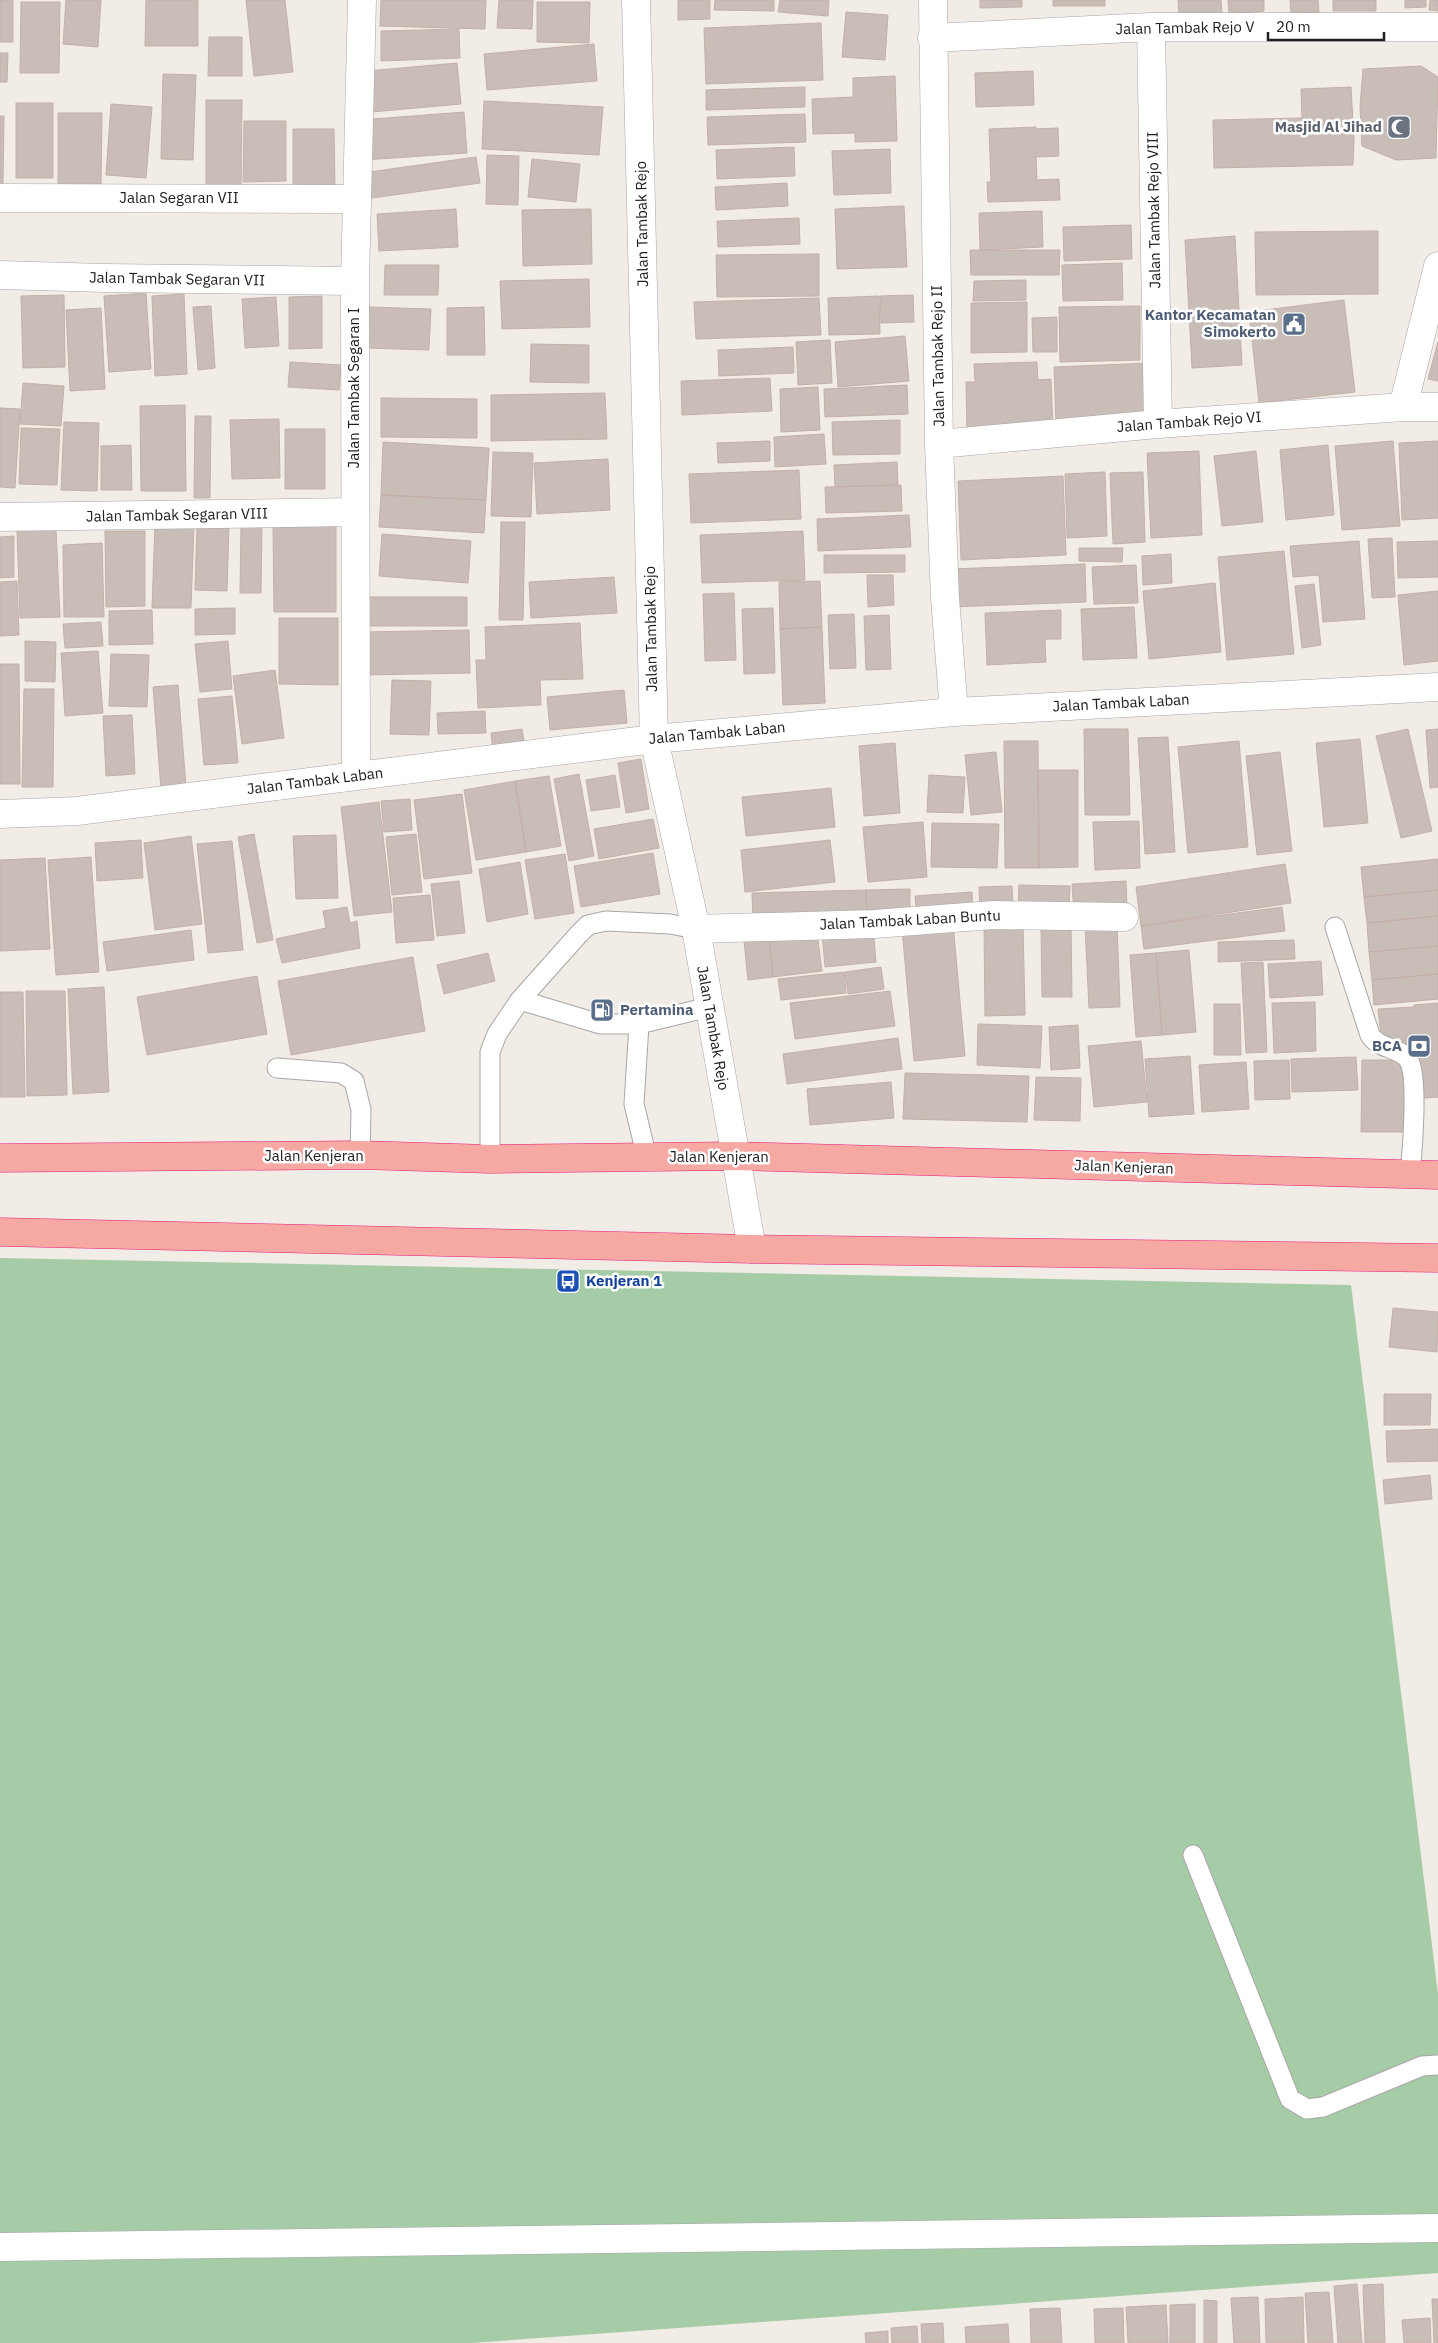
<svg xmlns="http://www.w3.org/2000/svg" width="1438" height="2343" font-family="'IBM Plex Sans',sans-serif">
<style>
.cemetery{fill:#a5cca6}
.building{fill:#c9bdb8;stroke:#c4b0a7}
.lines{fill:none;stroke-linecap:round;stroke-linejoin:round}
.service-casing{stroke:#a7a7a7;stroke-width:21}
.minor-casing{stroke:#a7a7a7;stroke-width:29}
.tertiary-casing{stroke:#a7a7a7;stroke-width:29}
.trunk-casing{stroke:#e81979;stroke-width:29}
.service{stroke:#fff;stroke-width:19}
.minor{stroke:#fff;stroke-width:28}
.tertiary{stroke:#fff;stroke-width:28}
.trunk{stroke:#f6a8a2;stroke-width:28}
.labels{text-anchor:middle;stroke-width:5;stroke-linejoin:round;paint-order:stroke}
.street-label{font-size:15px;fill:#202020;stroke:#fff}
.worship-label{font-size:15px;font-weight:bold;fill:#5b616d;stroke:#fff;text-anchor:end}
.service-label{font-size:15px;font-weight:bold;fill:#4e5e75;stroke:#fff;text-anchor:end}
.transit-label{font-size:15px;font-weight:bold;fill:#164399;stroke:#fff;text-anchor:start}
</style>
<rect width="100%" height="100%" fill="#f1ece5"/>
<path class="cemetery" d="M0,1258L1351,1285L1438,1994V2273L471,2343H0Z"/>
<path class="building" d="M0,0H13V42H0Z
M66,0H101L98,47L63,44Z
M146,0H198V46H145Z
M246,0H285L293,72L254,76Z
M381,0H486L485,29L380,26Z
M499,0H533L532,29L497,28Z
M678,0H710V19L678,20Z
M715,0H774V11L714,10Z
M780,0H829L828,16L778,12Z
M980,0H1022V7L980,8Z
M1053,0H1105V6H1053Z
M1178,0H1221L1222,14L1179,16Z
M1228,0H1264V11L1229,14Z
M1290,0H1318L1319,12L1291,14Z
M1333,0H1376V11H1333Z
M1405,0H1426V7L1405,8Z
M1430,0H1438V11L1429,10Z
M21,2H60L59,73H20Z
M537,2H590L589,43L537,42Z
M846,12L888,15L885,60L842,57Z
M821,23L823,80L706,84L704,28Z
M459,29L460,58L381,61V31Z
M209,37H242V76H208Z
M594,44L597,81L487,90L484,54Z
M0,53H8L7,82H0Z
M457,63L461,104L371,112L367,71Z
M1421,66L1438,77L1436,158L1396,160L1362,146L1360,107L1363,69Z
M1033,71L1034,105L976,107L975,73Z
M163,74L196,75L193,160L161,159Z
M895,76L897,141L855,142V133L813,134L812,99L853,97V78Z
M805,87V107L706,110V90Z
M1351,87L1354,139L1353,165L1214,168L1213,120L1302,118L1301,89Z
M206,100H242L241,188L206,187Z
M484,101L603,107L599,155L482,149Z
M16,103H53V178H16Z
M111,104L152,107L146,178L106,175Z
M464,112L467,153L363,160L361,120Z
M58,113H102L101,185H58Z
M805,114L806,142L708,145L707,117Z
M0,116H4L3,183H0Z
M244,121H286V181L243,182Z
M1036,127V129L1058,128L1059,156L1036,157L1037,180L1059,179L1060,200L988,202L987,182H991L989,129Z
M293,129H334L335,189H293Z
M794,147L795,176L717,179L716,150Z
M890,149L891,193L834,195L832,151Z
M487,155L519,156L518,205L486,204Z
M476,157L480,183L372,198L369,172Z
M532,159L580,164L576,202L528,197Z
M787,183L788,206L716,210L715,187Z
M904,206L907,267L837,269L835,209Z
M456,209L458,247L379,251L377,214Z
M591,209L592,264L523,266L522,210Z
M1042,211L1043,247L980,250L979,213Z
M799,218L800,244L718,247L717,221Z
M1131,225L1132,259L1064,261L1063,227Z
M1378,231V294L1256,295L1255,232Z
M1235,236L1242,365L1192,368L1185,240Z
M970,250H1060L1059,275H971Z
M819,254V296L717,297L716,255Z
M1122,263L1123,300L1063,301L1062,265Z
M385,265H439L438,295H384Z
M589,279L590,327L502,329L500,281Z
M1026,280V300L973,301L974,281Z
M146,293L151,369L109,372L104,296Z
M184,294L187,374L155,376L152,296Z
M64,295L65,367L23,368L21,296Z
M913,295L914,322L881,323L880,296Z
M322,296V348L289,349V297Z
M879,296L880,334L829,335L828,298Z
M276,297L279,346L245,348L242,299Z
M819,298L821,335L696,339L694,302Z
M1344,300L1355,392L1259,403L1249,312Z
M1027,302V352L971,353V303Z
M211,306L215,368L198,370L193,307Z
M1140,306V360L1060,362L1059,307Z
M369,307L431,309L429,350L368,348Z
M484,307L485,355H447V308Z
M101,308L105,389L70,391L66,310Z
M1057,317V352H1033L1032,318Z
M905,336L909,381L838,387L835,342Z
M830,340L832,383L798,385L796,342Z
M1438,342V381L1428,379Z
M531,344L589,345V383L530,382Z
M793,347L794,373L719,376L718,350Z
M290,362L341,365L339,390L288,387Z
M1037,362L1038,380L1051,379L1053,429L967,432L966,382H975L974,364Z
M1152,363L1154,420L1056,424L1054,367Z
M770,378L772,411L682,415L681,381Z
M23,383L64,386L61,426L20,424Z
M907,385L908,414L825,417L824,389Z
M818,387L820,430L781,432L780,389Z
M605,393L607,439L491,441V395Z
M381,398L477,399V438L381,437Z
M185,405L186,491H141L140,406Z
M0,408L20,409L15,488L0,487Z
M195,416H211L210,498H194Z
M279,419L280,478L232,479L230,420Z
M900,420V454L833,455L832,422Z
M64,422L99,423L97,491L61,490Z
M21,428L60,429L57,485L19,484Z
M285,429H325V489H285Z
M824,434L826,464L775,467L774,437Z
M770,441V461L718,463L717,443Z
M1393,441L1400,526L1342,530L1335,446Z
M1438,441V518L1402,520L1399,443Z
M383,442L489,448L486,500L381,495Z
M131,445L132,490H101V446Z
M1328,445L1334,515L1286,520L1280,450Z
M1199,451L1202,535L1151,538L1147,453Z
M1256,451L1263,522L1222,526L1214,456Z
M493,452L533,453L531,517L491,516Z
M608,459L610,510L537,514L534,463Z
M897,462L898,485L835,487L834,465Z
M799,470L801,519L691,523L689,474Z
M1105,472L1107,536L1067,538L1065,474Z
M1143,472L1145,542L1113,544L1110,473Z
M1063,476L1066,555L961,560L958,481Z
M901,485L902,511L826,513L825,487Z
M381,495L486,500L484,533L379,527Z
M909,515L911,547L818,551L817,519Z
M501,522H525L523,620H499Z
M155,523L194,525L191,608H152Z
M241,523H262L261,593H240Z
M197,525L229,526L227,591L195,590Z
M273,526H336V612H274Z
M56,530L60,617L20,618L17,531Z
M105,531H145V606L106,607Z
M803,531L805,580L702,583L700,535Z
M382,534L471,541L468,583L379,576Z
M14,536V577L0,578V537Z
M1392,538L1395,597L1372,598L1368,539Z
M1359,541L1365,619L1323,622L1319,575L1293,577L1290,546Z
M1438,541V577L1398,578L1397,542Z
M102,543L104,617H64L63,545Z
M1079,548H1123L1122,562L1079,561Z
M1284,551L1294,654L1227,660L1218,557Z
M1171,554L1172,583L1143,585L1142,556Z
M824,555H905V572L824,573Z
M1085,564L1086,602L951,607L950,569Z
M1136,565L1138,603L1094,604L1092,567Z
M867,575H893L894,605L868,607Z
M614,577L617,613L531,618L529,582Z
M17,581L19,635L0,636V582Z
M820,581L822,627L780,629L779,582Z
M1215,583L1221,652L1149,659L1143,591Z
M1314,584L1321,645L1302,648L1295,586Z
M1438,591V661L1404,665L1398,595Z
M734,593L736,660L705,661L703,594Z
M368,597H467V626H368Z
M1134,607L1137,658L1083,660L1081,609Z
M235,608V634L195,635V609Z
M773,608L775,673L744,674L742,609Z
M152,610L153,644L109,645V611Z
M1061,610V639H1045L1046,662L987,665L985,613Z
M854,614L856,668L830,669L828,615Z
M889,615L891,669L866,670L864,616Z
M279,618H338V685L279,684Z
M101,622L103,646L65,648L63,624Z
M580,623L583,679L540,680L541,705L478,708L476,660H486L485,627Z
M822,627L825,703L783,705L780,629Z
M469,630L470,673L363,675V632Z
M25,641L56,642L55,682L25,681Z
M228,641L232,689L200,692L195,644Z
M98,651L103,713L65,716L61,653Z
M111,654L149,655L147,707L109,706Z
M0,664H19L20,784H0Z
M275,670L284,738L242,744L233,676Z
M392,680L431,681L429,735L390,734Z
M178,685L186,787L161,789L153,687Z
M24,689H54L53,787H22Z
M624,690L627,723L550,730L547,697Z
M232,696L238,763L204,765L198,699Z
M485,711L486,733L438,734L437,713Z
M132,715L135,774L106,776L103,716Z
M522,729L525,747L493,751L491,733Z
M1084,729H1128L1130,815H1085Z
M1408,729L1432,831L1401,838L1376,736Z
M1438,729V787L1430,788L1426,730Z
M1168,737L1175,852L1145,854L1138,738Z
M1360,739L1368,823L1324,827L1316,743Z
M1004,741H1038L1039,868H1005Z
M1239,741L1248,847L1188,853L1178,747Z
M895,743L900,813L864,816L859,746Z
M996,752L1002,812L971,815L965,755Z
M1280,752L1292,851L1257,855L1246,756Z
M641,759L649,809L626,813L618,763Z
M1038,770H1078V867L1039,868Z
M579,774L594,856L569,861L554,779Z
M615,775L620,807L591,811L586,780Z
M929,775L965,777L963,813L927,812Z
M549,776L561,846L526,852L515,781Z
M515,781L526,852L476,860L464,790Z
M831,788L835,827L746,836L742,797Z
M462,794L472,873L424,879L414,800Z
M410,799L412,830L384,832L381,801Z
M379,802L392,912L354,916L341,807Z
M653,819L659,848L599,859L594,829Z
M1139,821L1140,868L1095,870L1093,822Z
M923,822L927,877L868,882L863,827Z
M932,823L999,824L997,868L931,867Z
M254,834L273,940L257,943L238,837Z
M416,834L422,892L392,895L386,837Z
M336,835L338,898L296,899L293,836Z
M191,836L202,924L155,930L144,843Z
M141,840L143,878L97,881L95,843Z
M830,840L835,882L745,892L741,850Z
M232,841L243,950L208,953L197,844Z
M653,853L660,894L581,907L574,866Z
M565,854L574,913L535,919L525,860Z
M91,857L99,972L56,975L48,860Z
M45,858L50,949L0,951V860Z
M1438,859V890L1364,897L1361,867Z
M520,862L528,914L487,922L479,869Z
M1285,864L1291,903L1141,926L1136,887Z
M459,881L465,933L437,936L431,884Z
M1126,881L1127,910L1074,912L1072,884Z
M1019,885L1070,886L1069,912L1018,911Z
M1012,886L1013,909L980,910L979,887Z
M910,889V916L867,917L866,890Z
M866,890L867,917L753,920L752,893Z
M1438,890V916L1367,923L1364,897Z
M972,892L973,912L917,917L915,896Z
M430,895L434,940L396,943L393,898Z
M347,907L350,923L357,921L360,948L282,963L276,939L326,928L323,911Z
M1282,907L1285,931L1144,949L1141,926Z
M1438,916V946L1369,952L1367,923Z
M953,924L965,1056L914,1061L902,929Z
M1117,924L1120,1007L1089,1008L1085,925Z
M1023,925L1025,1015L985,1016L984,927Z
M1041,927H1071L1072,997H1042Z
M873,928L876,962L825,967L822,932Z
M191,930L194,960L107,971L103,942Z
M817,933L822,971L773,977L769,938Z
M769,938L773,977L748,980L744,941Z
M1294,940L1295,959L1218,962V942Z
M1438,946V974L1372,980L1369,952Z
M1189,950L1196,1032L1162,1035L1156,953Z
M488,953L495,981L444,994L437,965Z
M1156,953L1162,1035L1136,1037L1130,955Z
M413,957L425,1031L291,1055L278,981Z
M1321,961L1323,995L1270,998L1268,964Z
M1263,962L1267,1052L1246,1053L1241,963Z
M881,967L884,989L848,994L845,972Z
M844,972L846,993L781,1000L778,979Z
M1438,974V999L1374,1005L1372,980Z
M257,976L267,1034L147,1055L137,997Z
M104,987L109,1092L73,1094L68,989Z
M26,991H65L67,1095L27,1096Z
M890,991L895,1026L795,1039L790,1003Z
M0,992H23L25,1097H0Z
M1315,1002L1316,1051L1274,1053L1272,1003Z
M1438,1003V1097L1424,1098L1419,1058L1381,1035L1378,1009L1414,1007V1005Z
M1214,1004H1240L1241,1055H1214Z
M978,1024L1042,1026L1040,1068L977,1065Z
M1078,1025L1080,1068L1051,1070L1049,1027Z
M898,1038L902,1069L787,1084L783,1054Z
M1141,1041L1147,1102L1094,1107L1088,1046Z
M1190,1056L1194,1114L1149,1117L1145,1059Z
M1356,1057L1358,1090L1292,1092L1291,1059Z
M1289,1060L1290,1099L1255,1100L1254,1061Z
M1362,1060H1405L1404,1132H1361Z
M1246,1062L1249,1109L1202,1112L1199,1065Z
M905,1073L1029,1076L1027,1122L903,1119Z
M1036,1077L1081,1078L1080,1121L1034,1120Z
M891,1082L894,1118L810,1125L807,1089Z
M1393,1308L1438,1312L1437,1352L1389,1347Z
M1384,1394H1431L1430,1425H1384Z
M1438,1429V1461L1387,1462L1386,1431Z
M1430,1475L1432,1499L1385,1504L1383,1480Z
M1357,2284L1362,2343H1338L1334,2286Z
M1383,2284L1385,2343H1365L1363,2285Z
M1329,2292L1333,2343H1308L1305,2293Z
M1258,2297L1260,2343H1234L1231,2298Z
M1303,2297L1304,2343H1266L1265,2299Z
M1432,2299H1438V2343H1434Z
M1204,2300L1217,2301V2343H1204Z
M1195,2304V2343H1170V2305Z
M1166,2305L1168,2343H1128L1126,2307Z
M1060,2308L1062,2343H1031L1030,2309Z
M1123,2308L1124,2343H1095L1094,2309Z
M1430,2318L1431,2343H1404L1402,2320Z
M943,2323L944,2343H922L921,2324Z
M1008,2324L1009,2343H966L965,2327Z
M917,2326L918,2343H892L891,2328Z
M888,2331V2343H866L865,2333Z"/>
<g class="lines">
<g class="service-casing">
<path id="service" d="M1335,927L1370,1035C1378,1049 1399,1047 1408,1059C1419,1074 1412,1154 1410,1174
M520,1000L600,1024H639L709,1007
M639,1024L634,1104L647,1158
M277,1068L341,1073L354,1081L361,1110L360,1155
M490,1159V1052L497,1034L520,1000L578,935L588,925L606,921L670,924L696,929
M1193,1855L1290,2099L1307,2109L1323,2107L1422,2066L1438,2065"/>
</g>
<g class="minor-casing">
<path id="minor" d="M933,0L939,444L945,598L954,712
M1151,27L1158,424
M932,38L1151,27H1438
M0,198L357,199
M0,275L105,278L355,281
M1403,407L1438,266
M939,444L1158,424L1403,407H1438
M0,517L354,512
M356,776L355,281L362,0
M0,814L77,811L654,739L954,712L1438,687
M696,929L874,924L993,915L1124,917
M0,2247L1438,2228"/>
</g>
<g class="tertiary-casing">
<path id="tertiary" d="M636,0L654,739L696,929L752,1249"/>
</g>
<g class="trunk-casing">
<path id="trunk" d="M0,1158L360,1155L490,1159L734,1156L1438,1175
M0,1232L752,1249L1438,1258"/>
</g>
<use href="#service" class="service"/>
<use href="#minor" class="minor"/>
<use href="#tertiary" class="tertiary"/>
<use href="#trunk" class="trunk"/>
</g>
<defs>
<g id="mosque-square" transform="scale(1.25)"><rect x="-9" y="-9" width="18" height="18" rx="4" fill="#6b7280" stroke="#fff"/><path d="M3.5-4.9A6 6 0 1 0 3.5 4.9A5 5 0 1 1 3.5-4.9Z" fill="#fff"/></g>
<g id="civic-square" transform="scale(1.25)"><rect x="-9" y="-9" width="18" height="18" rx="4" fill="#5c6f8a" stroke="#fff"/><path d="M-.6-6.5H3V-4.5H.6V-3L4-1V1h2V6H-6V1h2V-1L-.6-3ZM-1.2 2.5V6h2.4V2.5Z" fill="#fff"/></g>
<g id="fuel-square" transform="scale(1.25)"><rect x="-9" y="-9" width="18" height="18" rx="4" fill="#5c6f8a" stroke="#fff"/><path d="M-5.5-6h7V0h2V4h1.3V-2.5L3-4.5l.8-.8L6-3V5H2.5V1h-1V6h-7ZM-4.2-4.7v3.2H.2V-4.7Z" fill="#fff"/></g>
<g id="bank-square" transform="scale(1.25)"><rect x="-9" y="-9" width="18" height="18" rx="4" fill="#5c6f8a" stroke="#fff"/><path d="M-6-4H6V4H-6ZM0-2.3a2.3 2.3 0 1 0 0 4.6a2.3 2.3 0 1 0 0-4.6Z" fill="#fff"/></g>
<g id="bus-square" transform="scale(1.25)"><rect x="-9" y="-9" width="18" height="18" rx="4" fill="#1a4fb4" stroke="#fff"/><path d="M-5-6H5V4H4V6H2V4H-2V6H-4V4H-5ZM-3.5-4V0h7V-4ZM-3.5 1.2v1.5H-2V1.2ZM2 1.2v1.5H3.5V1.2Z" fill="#fff"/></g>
</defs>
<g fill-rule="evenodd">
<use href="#mosque-square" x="1399" y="127"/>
<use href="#civic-square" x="1294" y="324"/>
<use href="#fuel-square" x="602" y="1010"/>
<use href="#bank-square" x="1419" y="1046"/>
<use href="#bus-square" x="568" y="1281"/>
</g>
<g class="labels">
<g class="street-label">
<text transform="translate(1185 28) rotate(-1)" y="5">Jalan Tambak Rejo V</text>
<text x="179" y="203">Jalan Segaran VII</text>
<text transform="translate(1154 210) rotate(-91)" y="5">Jalan Tambak Rejo VIII</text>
<text transform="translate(642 224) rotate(-91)" y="5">Jalan Tambak Rejo</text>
<text transform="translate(177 279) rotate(1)" y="5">Jalan Tambak Segaran VII</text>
<text transform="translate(938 356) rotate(-91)" y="5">Jalan Tambak Rejo II</text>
<text transform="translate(354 388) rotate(-90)" y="5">Jalan Tambak Segaran I</text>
<text transform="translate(1189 422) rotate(-4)" y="5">Jalan Tambak Rejo VI</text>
<text transform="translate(177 515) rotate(-1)" y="5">Jalan Tambak Segaran VIII</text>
<text transform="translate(651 629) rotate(-91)" y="5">Jalan Tambak Rejo</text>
<text transform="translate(1121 703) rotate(-3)" y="5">Jalan Tambak Laban</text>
<text transform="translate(717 733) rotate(-5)" y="5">Jalan Tambak Laban</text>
<text transform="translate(315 781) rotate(-7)" y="5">Jalan Tambak Laban</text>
<text transform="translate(910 920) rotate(-3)" y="5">Jalan Tambak Laban Buntu</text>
<text transform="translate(713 1028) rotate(80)" y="5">Jalan Tambak Rejo</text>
<text x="314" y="1161">Jalan Kenjeran</text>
<text x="719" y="1162">Jalan Kenjeran</text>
<text transform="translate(1124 1167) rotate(2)" y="5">Jalan Kenjeran</text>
</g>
<g class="worship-label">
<text x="1382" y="132">Masjid Al Jihad</text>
</g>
<g class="service-label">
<text x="1276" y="320">Kantor Kecamatan<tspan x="1276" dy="17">Simokerto</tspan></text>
<text x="620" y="1015" text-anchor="start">Pertamina</text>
<text x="1402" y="1051">BCA</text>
</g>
<g class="transit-label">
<text x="586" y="1286">Kenjeran 1</text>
</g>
</g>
<path d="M1268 32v8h116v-8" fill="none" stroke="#202020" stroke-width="2.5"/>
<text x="1276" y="32" font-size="15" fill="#202020" stroke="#ffffff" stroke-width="4" paint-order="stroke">20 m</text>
</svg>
